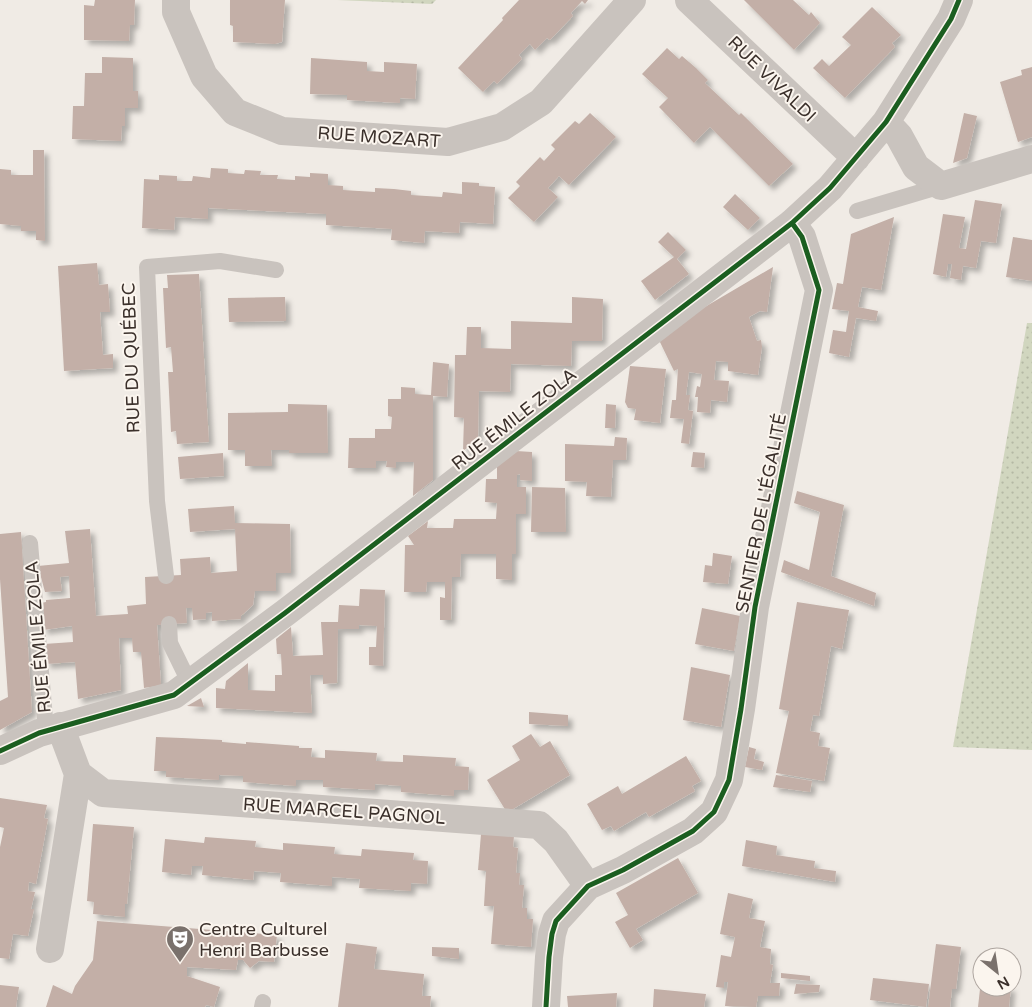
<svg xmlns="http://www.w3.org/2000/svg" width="1032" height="1007" font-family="'Varela Round',sans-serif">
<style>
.grass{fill:url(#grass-dots)}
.building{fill:#c3afa7;filter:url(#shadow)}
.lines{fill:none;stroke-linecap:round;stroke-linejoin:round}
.service{stroke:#c9c3be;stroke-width:16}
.minor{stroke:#c9c3be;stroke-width:28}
.cycleway-casing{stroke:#fbf5ee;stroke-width:8}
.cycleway{stroke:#1b5e20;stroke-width:5}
.labels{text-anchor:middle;stroke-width:4;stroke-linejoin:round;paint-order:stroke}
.street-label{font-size:18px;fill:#3b302b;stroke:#fbf5ee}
.poi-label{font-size:18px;fill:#3b302b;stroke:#fbf5ee;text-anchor:start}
</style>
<defs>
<pattern id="grass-dots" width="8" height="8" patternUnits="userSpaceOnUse" patternTransform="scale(1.25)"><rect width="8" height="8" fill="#d1d6bf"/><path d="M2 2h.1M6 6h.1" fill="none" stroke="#b4b8a4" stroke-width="1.8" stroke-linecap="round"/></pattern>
<filter id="shadow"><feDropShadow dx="4.5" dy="4.5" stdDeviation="2.5" flood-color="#0004"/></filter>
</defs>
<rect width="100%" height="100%" fill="#f0ebe5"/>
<path class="grass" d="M337,0H436L432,4Z
M1027,323H1032V750L953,747Z"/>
<path class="building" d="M95,0H135L134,25H130L129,41L84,40V5L94,6Z
M230,0H285L282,42L275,44L233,42V26L230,25Z
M519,0H588L585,4L582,1L571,13L573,16L550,40L547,38L535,50L530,44L519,55L522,59L497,84L494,81L483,92L458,68L503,20L502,18Z
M744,0H793L809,15L811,12L820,23L794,50Z
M872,7L901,35L892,43L895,47L845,98L813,68L822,59L829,66L851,45L842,37Z
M667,48L679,59L682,56L696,68L708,80L705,83L739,115L741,113L793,164L769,186L710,127L694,143L659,107L668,98L642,74Z
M102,57L133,58V91H138V108H125V126H122L121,141L72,139L73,106H84L85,73H102Z
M311,58L367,62V71L384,72V62L417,64L415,99L400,98V103L347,100V95L310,94Z
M1032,67V137L1018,142L1000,82L1022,75L1021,70Z
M590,113L616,137L569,185L559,176L548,188L558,197L534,222L508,198L520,186L516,182L540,157L544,161L555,149L551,145L575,121L579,124Z
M964,113L977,116L967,158L953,163Z
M33,150H44L45,241L36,240V231H21V226L0,224V169L11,170V175H33Z
M211,168L228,169V173L244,174L245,170L261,171L260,175H278L277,179L295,180V176L310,177V173L328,174V185L343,186V190L375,192V188L394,189L411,191V195L442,197L443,192L462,194V182L479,183V186L495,187L493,224L460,222L459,233L425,231L424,243L391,240L392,229L326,225V214L208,208V219L175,217L174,230L142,228L144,179L159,180V175L177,176V181H192L193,176L210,178Z
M735,194L760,218L748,230L723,207Z
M975,200L1002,204L996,243L981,241L976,268L963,266L961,280L950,278L952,264H948L946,277L933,274L943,214L965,217L959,248L966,249Z
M894,217L881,290L862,287L858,307L878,311L876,321L856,318L849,357L829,353L833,330L846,332L849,311L832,309L837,283L843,284L851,234Z
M668,232L686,250L677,259L689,274L655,300L641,281L674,257L658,242Z
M1013,237L1032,240V281L1006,277Z
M97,263L99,285L108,284L110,312H100L103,355L113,354V368L64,371L58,266Z
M773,267L767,312L760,311L749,317L757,341L761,340L762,347L758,375L728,371V362L716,361L714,380L729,381L727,402L711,400L710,413L697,412L698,397H695L697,386L700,387L702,374L689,372L686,395H690L688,410L693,411L689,444L681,443L684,419L670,418L672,400H676L678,369L674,371L659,340L698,311Z
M199,274L209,442L177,444L176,431L171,432L168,372H173L171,347L166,348L163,288H168L167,275Z
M285,297L286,321L229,322L228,298Z
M572,297L603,299L602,341H572L571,366L511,364L510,392L479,391L478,439L463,451L464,418L454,417L455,355H466L467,327H481V348L511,349V321L572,323Z
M433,362L449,364L447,397L433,396V480L413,496L414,462H396V468L386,467L387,461H376V468H348L349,438H375V429H391L392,417L388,416V399H401V387L415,388V394L431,395Z
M630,366L666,369L660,423L634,420L636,409L628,408L625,402Z
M288,404L327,405L328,453H289V450H271L272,466H245V450H228V413L288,412Z
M606,404L616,405L615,428H605Z
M615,437L627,438L626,460H613L611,497L586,496L587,482L565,481V444L614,446Z
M516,451L532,452V481L520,480V474L517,475V487H526V514H516V554H512V580L496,579V554H461L460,577H452L451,620H440V597L445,598V582H427L426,592H404L405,545H414L408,536L428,521L427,528H453L454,519H496L497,503L485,502L486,479H497V465Z
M693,452L705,453L704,468L691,467Z
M223,453L224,476L180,479L178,457Z
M532,487L565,488L566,532H531Z
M797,491L844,505L831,576L876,593L874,606L781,572L784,560L809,570L820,512L794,503Z
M234,506L235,523L290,524L291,573H276V591H255L253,605L241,616V619L212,621V612L206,613V619L193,620L192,608H186L187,623L157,625L161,685L144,688L141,652H133L132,638H119L121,690L78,699L75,662L46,664L44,644L73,642L72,626L43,630L41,603L46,602V600L70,598L69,576L60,577L62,591L45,592L38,566L69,563L65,531L90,529L96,616L128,614L127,606L146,604L145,577L181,575L180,559L210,557L211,573L237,571L235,529L190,532L188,509Z
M21,532L32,712L0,730V701L8,697L0,579V534Z
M713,553L732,556L728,584L703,582L705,565L712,566Z
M360,589L385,590L383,666L369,665V647H376L377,626L359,625V629H338L337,683L323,684V675H310L312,713L216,708V688L225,689L226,681L248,663V690L275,691V675H282L281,654H277L276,639L291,627L293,656L323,655L321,622H338L339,605L359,606Z
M797,602L849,610L842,649L831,646L819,716L813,715L810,731L820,733L818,746L830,748L824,781L776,773L789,711L779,709Z
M702,608L740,616L734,651L695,644Z
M691,667L730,675L721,727L683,720Z
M201,698L204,707L187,706Z
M529,712L568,715V726L529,724Z
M531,734L540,747L550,741L570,775L508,812L506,811L487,780L520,760L512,746Z
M156,737L182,738L222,740V742L246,744V742L299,746V748H312L311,757L325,758V750L377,753L376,761L403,762V755L456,758L455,766L469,767L468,790H454V796L401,792V786L375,784V790L323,787V780H296V786L243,782V776L219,775V780L166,777V771H154Z
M749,747L756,749L754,759L764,762L762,770L745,767Z
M686,756L701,781L692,786L695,791L649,817L646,812L614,831L611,826L602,830L587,804L618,786L622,794Z
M776,775L812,781L810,792L773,787Z
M0,798L47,805L44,818L48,819L36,884L29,882L28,891L35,892L31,909H34L28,936L13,934L9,959L0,958V847L4,828L0,827Z
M93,824L134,827L127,904H125V917L93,914L94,902L87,901Z
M481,834L514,836L513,847L518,848L516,873H520L519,885H524L522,908H527V919H533L531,947L491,944L494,906H484L486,871L478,870Z
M205,837L256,841L255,847L283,850V843L335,847L334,854L361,856L362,849L414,853L413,860L428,861L427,884L411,883V891L359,888L360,879L332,877V886L280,882L281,873L254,871L253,880L202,875L203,866H192L191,875L162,872L165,839L204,843Z
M746,840L777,846L776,855L815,861L814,868L836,871L835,882L742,866Z
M678,858L698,893L636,929L643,940L630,948L615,922L628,915L616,893Z
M728,893L753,899L749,918L765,921L760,947L771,949L770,964L773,965L770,983H780L779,996H758L756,1007L725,1006L728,982H724V988L716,987L721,955L731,957L735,937L720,934Z
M97,921L277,935L274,962L259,961L250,968L243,960H238L236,970L187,967V976L220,987L214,1007L206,1005L205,1007H46L53,985L72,994L75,986L93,960Z
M346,943L377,947L374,969L424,974L422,996H431L430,1007H338Z
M936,944L961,947L956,989H952L950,1007H928Z
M432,947L459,948V959L432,956Z
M781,973L810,976V981L781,978Z
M873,978L929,984L926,1007L870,1000Z
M981,980H982V987H1011L1009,1007H978Z
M796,984L820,985L819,992L794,994Z
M0,985L19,987L16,1007H0Z
M654,989L706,994L704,1007H653Z
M617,993L616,1007H568L567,996Z"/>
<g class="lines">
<path class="service" d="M857,211L941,186
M30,543L46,730
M166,576L157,501L147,267L220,261L276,270
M169,624L170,643L190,684
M262,1007L263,1002"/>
<path class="minor" d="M176,0V12L204,76L235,112L282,131L448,142L502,127L541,102L632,0
M689,0L856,158
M886,122L899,136L916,167L941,186L1032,159
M0,751L39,733L174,695L285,613L792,223L830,188L886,122L951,19L959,0
M78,774L103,793L539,825L556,841L588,886
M50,949L78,774L60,726
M546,1007L549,957L552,934L556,921L588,886L623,870L693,831L714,812L729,780L741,709L755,607L819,290L802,237L792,223"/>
<g class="cycleway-casing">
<path id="cycleway" d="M0,751L39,733L174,695L285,613L792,223L830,188L886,122L951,19L959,0
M546,1007L549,957L552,934L556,921L588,886L623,870L693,831L714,812L729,780L741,709L755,607L819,290L802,237L792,223"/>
</g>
<use href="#cycleway" class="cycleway"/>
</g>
<defs>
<g id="theatre-pin" transform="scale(1.4375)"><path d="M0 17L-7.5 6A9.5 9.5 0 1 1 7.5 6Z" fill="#7a716c" stroke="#fbf5ee"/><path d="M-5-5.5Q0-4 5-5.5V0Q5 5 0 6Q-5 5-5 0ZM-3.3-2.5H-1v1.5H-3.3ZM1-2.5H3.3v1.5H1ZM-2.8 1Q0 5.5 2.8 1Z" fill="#fff"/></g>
</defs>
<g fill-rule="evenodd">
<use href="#theatre-pin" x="180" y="939"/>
</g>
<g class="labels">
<g class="street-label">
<text transform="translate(772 79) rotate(44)" y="6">RUE VIVALDI</text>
<text transform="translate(379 137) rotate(4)" y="6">RUE MOZART</text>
<text transform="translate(131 358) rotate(-92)" y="6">RUE DU QUÉBEC</text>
<text transform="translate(514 419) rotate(-38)" y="6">RUE ÉMILE ZOLA</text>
<text transform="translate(761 513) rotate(-79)" y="6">SENTIER DE L'ÉGALITÉ</text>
<text transform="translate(38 637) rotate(-95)" y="6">RUE ÉMILE ZOLA</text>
<text transform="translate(344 811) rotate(4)" y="6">RUE MARCEL PAGNOL</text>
</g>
<g class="poi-label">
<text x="199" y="935">Centre Culturel<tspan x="199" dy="21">Henri Barbusse</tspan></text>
</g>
</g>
<g transform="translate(997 972) rotate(150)"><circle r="24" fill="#fbf5ee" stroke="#aea6a0"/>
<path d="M0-4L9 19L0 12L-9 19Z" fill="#7a716c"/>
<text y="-8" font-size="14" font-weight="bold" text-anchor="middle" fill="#3b302b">N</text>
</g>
</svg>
